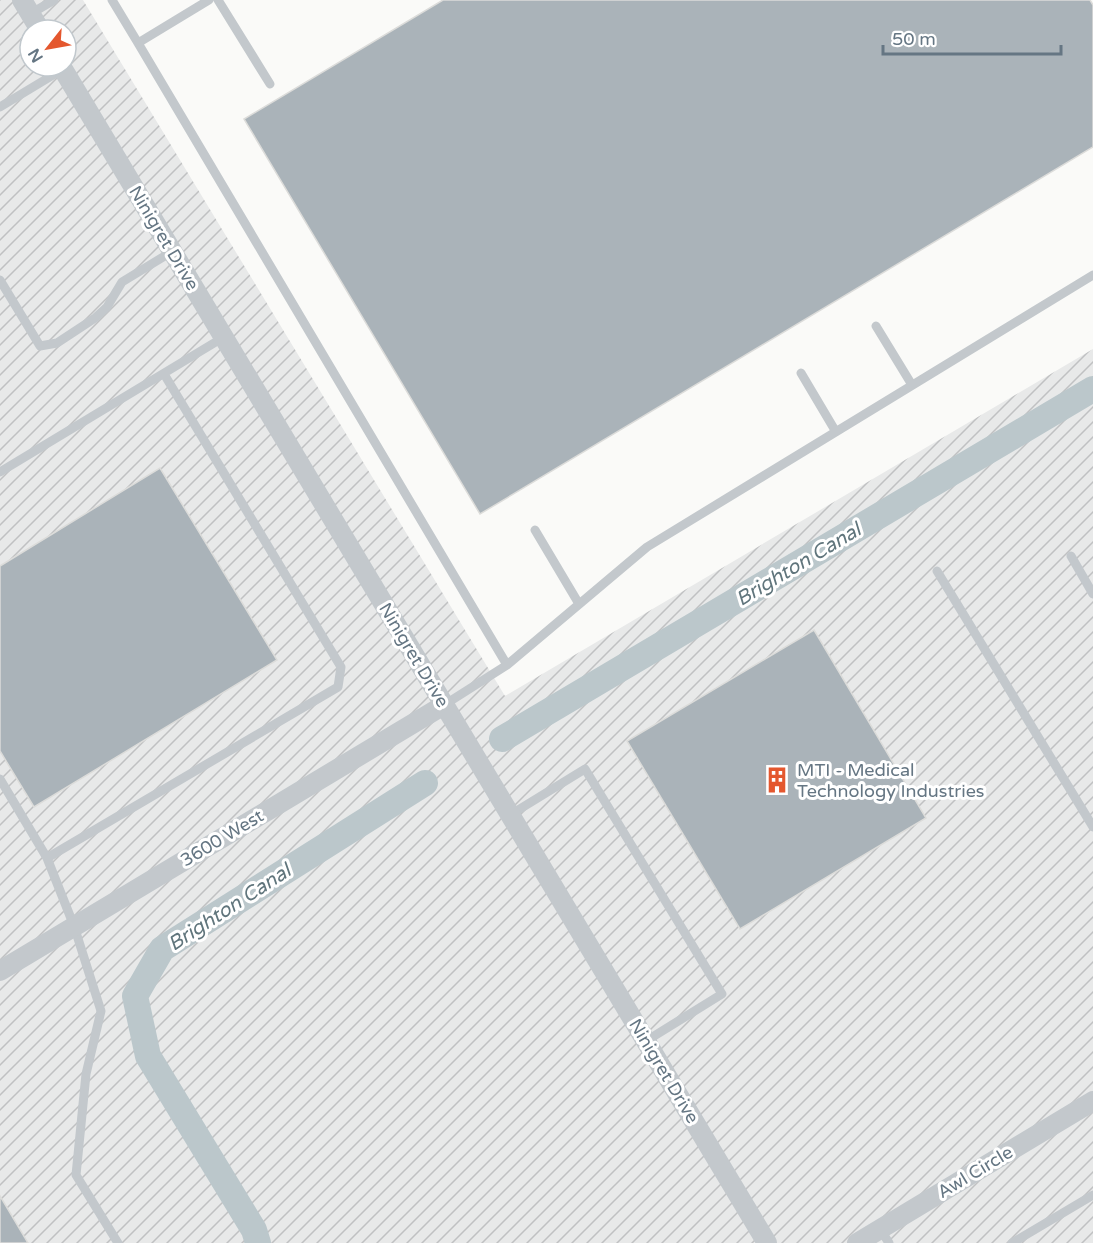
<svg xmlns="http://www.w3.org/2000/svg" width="1093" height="1243" font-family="'Varela Round',sans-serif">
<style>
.industrial{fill:url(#industrial-furrows);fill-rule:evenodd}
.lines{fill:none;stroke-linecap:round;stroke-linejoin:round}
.canal{stroke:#bbc7cb;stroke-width:26}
.building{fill:#aab3b9;stroke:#dcdcda;stroke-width:1.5}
.lane{stroke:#c3c8cc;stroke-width:9}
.street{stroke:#c3c8cc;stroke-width:20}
.labels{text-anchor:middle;stroke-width:6;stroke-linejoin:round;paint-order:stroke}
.street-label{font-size:18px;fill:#657683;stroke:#fff}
.poi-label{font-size:18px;fill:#657683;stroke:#fff;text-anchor:start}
.water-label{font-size:20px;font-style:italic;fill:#60757c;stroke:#fff}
</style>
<defs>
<pattern id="industrial-furrows" width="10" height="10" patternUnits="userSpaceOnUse" patternTransform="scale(1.5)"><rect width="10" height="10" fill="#e8e9e9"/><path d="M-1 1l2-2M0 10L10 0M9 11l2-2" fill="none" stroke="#c0c1c2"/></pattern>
</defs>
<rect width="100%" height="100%" fill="#fafaf8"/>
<path class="industrial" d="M0,0H83L505,696L1093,349V1243H0ZM30,30H66V66H30Z"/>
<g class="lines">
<path class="canal" d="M502,739L1093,389
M258,1243L254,1230L148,1056L135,996L162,949L425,783"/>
</g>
<path class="building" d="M443,0H1090L1093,5V147L480,514L244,119Z
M160,468L277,660L34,807L0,751V566Z
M814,630L926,818L740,929L627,741Z
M0,1196L28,1243H0Z"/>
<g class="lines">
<path class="lane" d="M112,0L138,43
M209,0L138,43L507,665
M218,0L270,84
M30,14L54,0
M0,107L63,69
M0,280L40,346L57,343L95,318L107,307L122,282L173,251
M876,326L912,385
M801,373L836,432
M0,472L224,337
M535,530L579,604
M1071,556L1093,594
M937,571L1093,827
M444,705L507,665L647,547L1093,275
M0,779L47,858L338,687L341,667L164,374
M510,815L585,769L722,994L646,1041
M47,858L74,926L101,1011L86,1074L76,1175L118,1243
M880,1229L889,1243
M1012,1243L1093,1195"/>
<path class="street" d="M22,0L40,30
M61,66L767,1243
M0,971L444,705
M857,1243L1093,1101"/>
</g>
<defs>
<g id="building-bare" transform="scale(2.07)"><path d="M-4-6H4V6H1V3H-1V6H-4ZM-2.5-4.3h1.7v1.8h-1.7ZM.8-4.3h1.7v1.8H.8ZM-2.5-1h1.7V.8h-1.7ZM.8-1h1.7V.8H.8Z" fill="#e4572e" stroke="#fff" stroke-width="2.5" paint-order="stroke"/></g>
</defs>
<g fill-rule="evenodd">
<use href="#building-bare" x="777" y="780"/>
</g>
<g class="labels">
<g class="street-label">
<text transform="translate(164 238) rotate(59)" y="6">Ninigret Drive</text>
<text transform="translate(414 655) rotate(59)" y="6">Ninigret Drive</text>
<text transform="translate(222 838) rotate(-31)" y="6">3600 West</text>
<text transform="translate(664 1071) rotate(59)" y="6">Ninigret Drive</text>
<text transform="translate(975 1172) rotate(-31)" y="6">Awl Circle</text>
</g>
<g class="poi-label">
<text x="797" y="776">MTI - Medical<tspan x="797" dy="21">Technology Industries</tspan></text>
</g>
<g class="water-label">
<text transform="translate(798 564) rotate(-31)" y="7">Brighton Canal</text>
<text transform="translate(229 907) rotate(-33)" y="7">Brighton Canal</text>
</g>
</g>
<g transform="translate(48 48) rotate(239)"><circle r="28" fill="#ffffff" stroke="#c1c8cd" stroke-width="1.5"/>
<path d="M0-4.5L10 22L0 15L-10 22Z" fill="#e4572e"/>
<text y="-9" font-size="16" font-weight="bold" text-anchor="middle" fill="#657683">N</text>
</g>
<path d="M883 45v9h178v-9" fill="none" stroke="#657683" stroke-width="3"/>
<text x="892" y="45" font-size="18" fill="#657683" stroke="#ffffff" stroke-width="4.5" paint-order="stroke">50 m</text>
</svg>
